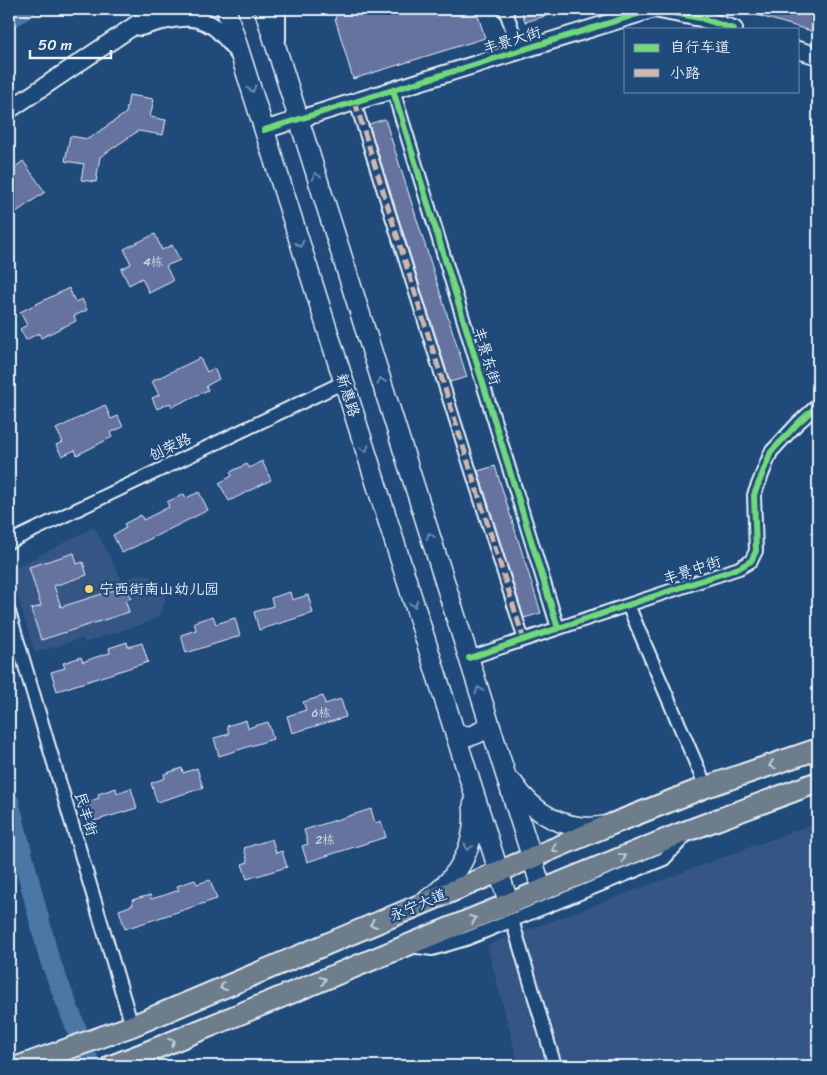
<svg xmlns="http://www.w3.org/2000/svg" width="827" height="1075" font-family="Sriracha,'LXGW WenKai TC',sans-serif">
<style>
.built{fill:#345685}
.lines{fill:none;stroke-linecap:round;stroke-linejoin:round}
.river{stroke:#4b77a6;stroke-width:20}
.building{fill:#66739f;stroke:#e8f1f8}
.pedestrian-casing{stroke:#e8f1f8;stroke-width:14}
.minor-casing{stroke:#e8f1f8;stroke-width:16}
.tertiary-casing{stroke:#e8f1f8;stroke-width:20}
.secondary-casing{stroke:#e8f1f8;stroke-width:22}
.primary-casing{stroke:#e8f1f8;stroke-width:24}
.pedestrian{stroke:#1f4a7a;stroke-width:10}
.minor{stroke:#1f4a7a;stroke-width:12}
.tertiary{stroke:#1f4a7a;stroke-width:16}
.secondary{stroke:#1f4a7a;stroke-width:19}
.primary{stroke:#6d7d8c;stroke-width:20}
.quiet{stroke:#d1b7ad;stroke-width:5;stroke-dasharray:10 5;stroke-linecap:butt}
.cycleway-casing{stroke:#1f4a7a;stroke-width:9}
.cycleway{stroke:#71d979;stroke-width:6}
.oneway{stroke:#6f8dac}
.oneway2{stroke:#c3ced8}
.poi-dot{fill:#ffd166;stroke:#1f4a7a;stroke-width:2}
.labels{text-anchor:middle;stroke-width:4.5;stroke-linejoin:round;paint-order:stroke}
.number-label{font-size:12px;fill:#c8d2e2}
.street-label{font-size:15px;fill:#e8f1f8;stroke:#1f4a7a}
.poi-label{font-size:15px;fill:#e8f1f8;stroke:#1f4a7a;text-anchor:start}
</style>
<rect width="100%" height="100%" fill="#1f4a7a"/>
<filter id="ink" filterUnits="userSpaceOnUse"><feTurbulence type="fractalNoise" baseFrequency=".02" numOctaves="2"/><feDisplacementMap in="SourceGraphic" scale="10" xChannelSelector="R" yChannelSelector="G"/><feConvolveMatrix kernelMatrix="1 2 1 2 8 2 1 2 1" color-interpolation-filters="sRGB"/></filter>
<g filter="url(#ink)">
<path class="built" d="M94,527L122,580L138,575H147L155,579L161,585L165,594V603L162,611L156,618L148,622L84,643L82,638L35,653L10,571Z
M818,822V1066H519L487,945Z"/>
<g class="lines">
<path class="river" d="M9,19L26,9
M9,801L49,958L80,1038
M84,1050L91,1066"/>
</g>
<path class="building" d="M341,9H476L485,38L353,79L335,18Z
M521,9H561L562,11L525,22Z
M744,9H818V33L743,11Z
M129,95L154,99L150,117L166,120L163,135L138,131L100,157L96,182L81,180L84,164L65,161L70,136L88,139L126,113Z
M385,119L467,377L450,382L369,124Z
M23,161L45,192L9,217V172Z
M155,234L162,250L172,245L180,260L166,266L173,281L149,293L142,278L129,285L121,269L131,264L124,249Z
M69,288L75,302L82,299L87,310L74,316L76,321L59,329L41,338L39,333L26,340L20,329L27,325L20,312Z
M200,358L207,372L214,368L219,379L206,386L208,390L172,407L170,403L157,409L152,398L159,395L152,381Z
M105,405L111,419L118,416L123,427L110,433L112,437L95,446L77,455L75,450L62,456L56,445L63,442L56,429Z
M262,461L271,480L229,501L219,483L232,476L230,472L247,464L249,468Z
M495,466L541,613L524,618L478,471Z
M199,492L208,510L122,553L113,535L126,528L124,524L141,515L143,520L169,507L167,502L184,494L186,498Z
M74,553L77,564L83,562L87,575L54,586L61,607L127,586L131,598L125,600L129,612L41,640L31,609L41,606L29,567Z
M290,592L292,600L308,595L313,613L259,630L254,612L273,606L271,598Z
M213,616L216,624L235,618L240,636L186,653L181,635L196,630L194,622Z
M127,642L128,647L142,643L148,662L57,691L51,672L65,668L63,663L81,657L83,662L96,657L110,653L109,648Z
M323,696L325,704L341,699L346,717L292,733L287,716L306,710L303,702Z
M246,720L248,728L268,722L273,739L219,756L214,738L229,734L227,726Z
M182,768L183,773L197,768L203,788L157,802L151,783L165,778L164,774Z
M116,788L117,793L131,788L137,808L91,822L85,803L99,798L98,794Z
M371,809L375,823L381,821L386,837L307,862L302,846L308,844L304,830Z
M272,839L276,853L282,851L287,867L247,879L242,864L248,862L244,848Z
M195,880L197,884L210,880L217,899L125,929L119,910L133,905L132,900L150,895L151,899L165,895L179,890L177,886Z"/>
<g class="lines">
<g class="pedestrian-casing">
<path id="pedestrian" d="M355,102L524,640"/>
</g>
<g class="minor-casing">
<path id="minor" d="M505,9L520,51
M393,90L558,628
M9,542L344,382
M628,605L706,787
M9,612L132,1026
M469,658L739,568L751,561L756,551L754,495L771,452L797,424L818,405
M512,920L555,1066
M410,946L432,949L466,939L664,859L687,834"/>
</g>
<g class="tertiary-casing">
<path id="tertiary" d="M140,27C170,19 199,8 223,35C229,40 233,47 238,53
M277,40V9
M798,50L818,56
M9,110L159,9
M264,130L654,9L700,18L734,29"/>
</g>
<g class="secondary-casing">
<path id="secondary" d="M226,9L509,904
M264,9L542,890
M455,732C468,740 482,735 489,721
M513,783C534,814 565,832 604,826
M428,899C460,877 477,844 473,805"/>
</g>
<g class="primary-casing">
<path id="primary" d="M20,1066L132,1026L612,824L706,787L818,749
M111,1066L147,1052L679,834L818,782"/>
</g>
<use href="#pedestrian" class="pedestrian"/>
<use href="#minor" class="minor"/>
<use href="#tertiary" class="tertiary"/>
<use href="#secondary" class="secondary"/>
<use href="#primary" class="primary"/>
<path class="quiet" d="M355,102L524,640"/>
<g class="cycleway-casing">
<path id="cycleway" d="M393,90L558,628
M264,130L654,9L700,18L734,29
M469,658L739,568L751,561L756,551L754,495L771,452L797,424L818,405"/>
</g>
<use href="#cycleway" class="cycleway"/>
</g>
<defs><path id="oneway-chevron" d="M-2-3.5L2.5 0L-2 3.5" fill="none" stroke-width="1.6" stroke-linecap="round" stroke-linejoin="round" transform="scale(1.25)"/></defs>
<g class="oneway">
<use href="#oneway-chevron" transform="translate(252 89) rotate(73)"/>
<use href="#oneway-chevron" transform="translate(316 176) rotate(-108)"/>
<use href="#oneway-chevron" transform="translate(300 244) rotate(72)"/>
<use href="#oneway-chevron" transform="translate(381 381) rotate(-108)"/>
<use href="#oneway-chevron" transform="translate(365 449) rotate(72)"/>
<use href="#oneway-chevron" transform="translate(430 536) rotate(-108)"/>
<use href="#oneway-chevron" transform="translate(414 604) rotate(72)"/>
<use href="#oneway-chevron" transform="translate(479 690) rotate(-108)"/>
<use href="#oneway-chevron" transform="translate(468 847) rotate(108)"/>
</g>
<g class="oneway2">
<use href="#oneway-chevron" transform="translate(772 765) rotate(161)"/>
<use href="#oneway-chevron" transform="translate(555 849) rotate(157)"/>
<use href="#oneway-chevron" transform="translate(623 857) rotate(-22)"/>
<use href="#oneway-chevron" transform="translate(473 919) rotate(-22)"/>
<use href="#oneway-chevron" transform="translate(373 924) rotate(157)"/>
<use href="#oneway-chevron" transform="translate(323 980) rotate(-22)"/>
<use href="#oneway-chevron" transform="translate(223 987) rotate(157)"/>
<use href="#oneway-chevron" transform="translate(172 1042) rotate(-22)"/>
</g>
</g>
<circle class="poi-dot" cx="89" cy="589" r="5"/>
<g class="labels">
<g class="number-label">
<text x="153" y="266">4栋</text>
<text x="321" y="717">6栋</text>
<text x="325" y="844">2栋</text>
</g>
<g class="street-label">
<text transform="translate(512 40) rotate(-17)" y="5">丰景大街</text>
<text transform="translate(487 356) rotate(73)" y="5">丰景东街</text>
<text transform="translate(348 395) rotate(72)" y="5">新惠路</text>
<text transform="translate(170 447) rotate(-26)" y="5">创荣路</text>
<text transform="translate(692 570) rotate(-18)" y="5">丰景中街</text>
<text transform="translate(86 814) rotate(73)" y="5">民丰街</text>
<text transform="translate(418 905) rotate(-23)" y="5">永宁大道</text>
</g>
<g class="poi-label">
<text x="99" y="594">宁西街南山幼儿园</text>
</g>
</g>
<rect width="827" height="1075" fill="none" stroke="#1f4a7a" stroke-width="30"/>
<rect x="15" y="15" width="797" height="1045" fill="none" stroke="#e8f1f8" stroke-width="2" filter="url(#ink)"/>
<rect x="624" y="28" width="175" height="65" fill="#1f4a7a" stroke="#6f8dac"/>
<rect x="634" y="44" width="25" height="8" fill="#71d979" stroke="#6f8dac"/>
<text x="670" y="52" font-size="15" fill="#e8f1f8">自行车道</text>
<rect x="634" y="69" width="25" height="8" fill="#d1b7ad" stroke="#6f8dac"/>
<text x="670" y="78" font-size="15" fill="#e8f1f8">小路</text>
<path d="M30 50v8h81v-8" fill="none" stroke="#e8f1f8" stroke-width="2.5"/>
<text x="38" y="50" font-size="15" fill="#e8f1f8" stroke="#1f4a7a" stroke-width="4" paint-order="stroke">50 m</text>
</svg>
